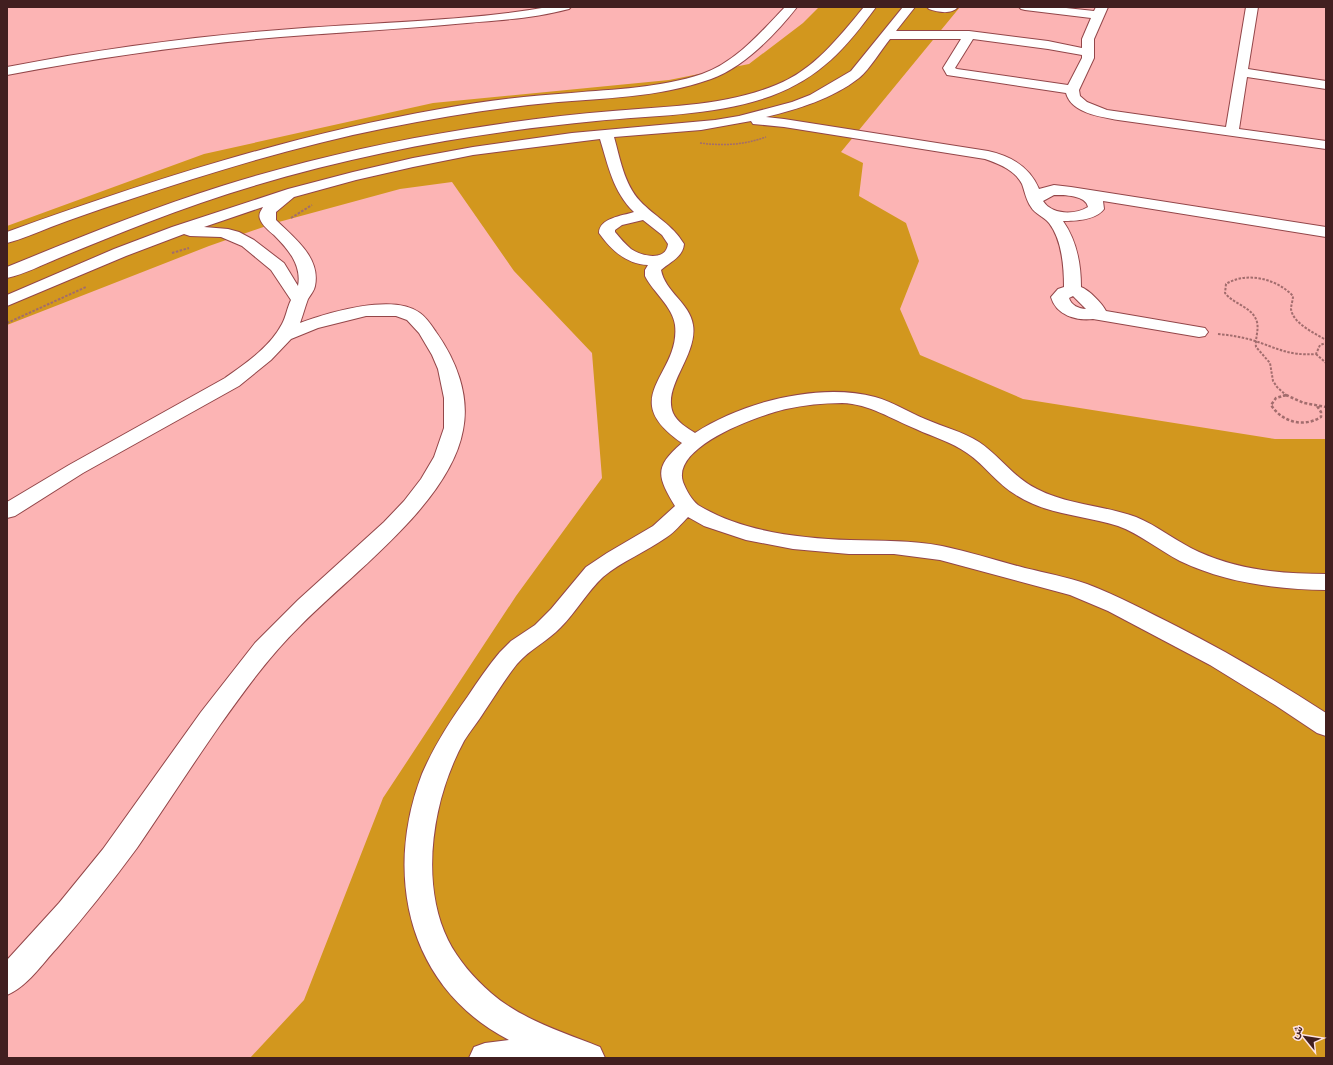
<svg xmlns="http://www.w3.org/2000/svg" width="1333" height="1065" font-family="'Roboto Condensed',Vazirmatn,sans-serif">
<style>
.green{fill:#d2971e}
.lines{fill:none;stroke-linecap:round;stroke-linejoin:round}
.minor-casing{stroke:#934649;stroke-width:2}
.path-far2{stroke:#a26c6d;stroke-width:1.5;stroke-dasharray:2 1;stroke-linecap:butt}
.path-far1{stroke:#a26c6d;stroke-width:2;stroke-dasharray:2.5 1.5;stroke-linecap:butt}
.path{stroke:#a26c6d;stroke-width:2.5;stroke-dasharray:3 2;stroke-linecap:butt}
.minor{fill:#fff;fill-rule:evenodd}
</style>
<rect width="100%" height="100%" fill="#fcb4b4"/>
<path class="green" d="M819,7H960L841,152L863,163L859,196L906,223L919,261L900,309L920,355L1023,399L1275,439H1326V1058H250L304,1000L383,798L516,596L602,478L592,353L514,271L452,182L400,189L275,223L209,246L7,325V226L204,154L433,103L669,80L749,64L803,23Z"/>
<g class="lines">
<g class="minor-casing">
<path id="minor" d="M548,7H571L569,9C536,18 501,20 467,23C414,28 360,31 307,35C206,42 106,56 7,75V67C105,48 204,35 304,28C384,22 469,21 548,7Z
M785,7H797C776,34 743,68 711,79C658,98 603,98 548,103C494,108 440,117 386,128C296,146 209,173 122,202C98,210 74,218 51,227C36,233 22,239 7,243V232C148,181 292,135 440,109C483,101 527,96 571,93C615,89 660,88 702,74C736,62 760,33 785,7Z
M864,7H876C846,48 820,78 771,96C716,116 654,115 596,121C524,128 453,138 383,153C302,170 223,193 146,223C117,234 88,246 59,258C42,265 25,274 7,278V267C78,238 149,209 222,186C302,161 384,142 467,129C516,121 564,115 613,111C668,106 724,106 776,85C814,70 838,38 864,7Z
M903,7H915L896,31H969L1048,41L1082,48V39L1091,18L1025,10L1021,9L1019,7H1057L1094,11L1096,7H1108L1094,39V58L1079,90L1080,96L1087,102L1107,110L1226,127L1246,7H1258L1248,69L1326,81V89L1247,77L1239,129L1326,141V149L1118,120C1101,117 1071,113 1066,93L947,75L943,68L961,39H890C881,50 870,69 859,78C832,99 798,109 766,117L784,119L988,151C1011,156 1030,167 1039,189L1054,185L1071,187L1326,227V237L1103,201L1104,209C1096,220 1076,221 1063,221C1077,241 1081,264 1081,287C1089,290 1102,303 1106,311L1205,328L1208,332L1205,336L1199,337L1093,319C1076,321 1056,315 1051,297L1058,289L1064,287C1064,266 1062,240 1049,223C1043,216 1035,214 1031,207C1026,200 1025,192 1022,184C1015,170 999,164 985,159L784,127L753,124L751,121L701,130L614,137C620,158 624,184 640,201C655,217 672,224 684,244C683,257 670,262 661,270C665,292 690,303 693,325C698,355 662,386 673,413C677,422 687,428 695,433C742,402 820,382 875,397C893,402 908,412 925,419C943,427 962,431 979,442C1000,456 1014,478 1037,489C1068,505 1103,505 1136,517C1158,526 1177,542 1199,552C1239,570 1282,574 1326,574V590C1276,589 1226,583 1180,561C1159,550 1140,534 1118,526C1083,515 1047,515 1016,495C997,484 985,465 967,453C952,442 933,437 916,429C891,419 870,404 842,403C823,403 804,405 786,409C760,415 671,446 683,482C686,490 692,500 698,505C742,532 799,538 850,540C881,541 912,540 942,546C970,552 998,561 1025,568C1046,573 1067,577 1087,584C1119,596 1148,612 1178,627C1229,653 1278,682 1326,713V736L1317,733L1275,705L1210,665L1108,611L1070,595L940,560L894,554H849L793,549L746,540L704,526L688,517C681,524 675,532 667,537C646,552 622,561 603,577C587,592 576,612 561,627C548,641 530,649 517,664C505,679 495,696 484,712C478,722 470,731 464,741C433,798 419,880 448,940C458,960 474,978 491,993C522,1020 563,1032 600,1047L605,1058H469L474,1047L485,1043L509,1040C408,988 383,875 422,774C434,746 450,721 468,696C478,681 488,666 500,652L511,641L535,625L551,609L586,567L607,553L653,526L675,506C657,476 654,467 682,443C615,397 681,375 675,325C673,307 653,292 645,276V270L648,265C626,264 611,250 599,233C599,218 622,216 634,212C613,192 608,165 600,139L473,155L413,167L356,180L294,197L276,212V220C293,237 321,257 315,286C314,291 311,294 308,299C305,307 303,315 300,323C329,312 394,293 420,313C427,318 432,326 436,332C456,360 470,395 463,430C450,503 351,574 301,625C270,655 245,690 220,725C192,765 165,807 137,848C112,882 85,916 57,948C42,964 27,987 7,995V960L59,903L103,849L201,712L255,643L298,600L384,522L404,501L421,479L434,457L444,428V398L438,369L432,355L419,333L407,320L396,316H366L318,328L291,339L271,360L239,386L83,473L15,516L7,518V502L69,465L225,378C246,363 270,347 282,324C286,317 287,308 291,300L271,270L242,246L221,237L190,236L184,234L126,256L7,306V295L114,249L172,227L288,189L353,172L413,158L473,147L572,133L715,120L739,116L792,102L810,95L851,71ZM973,39L1048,49L1082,55V58L1068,85L957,69L955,68ZM1054,195C1064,195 1086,195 1088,207C1075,215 1052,215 1043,201ZM263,207C261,211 258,214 260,219C262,225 269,231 274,235C288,249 302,265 298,286L284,263L254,240L239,232L228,229L204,227ZM643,220L662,235L668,244C666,262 641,256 631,249C625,244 620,238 615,232V230L622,225ZM1073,296L1086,309C1079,309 1071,305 1069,298Z
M927,7H958C951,15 938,12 929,9Z"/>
</g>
<path class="path-far2" d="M700,143C723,146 744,145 766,137"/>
<path class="path-far1" d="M291,218L312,205
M172,253L189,248
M7,323L86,287
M1218,334C1230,335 1241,337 1252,340C1277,348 1288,356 1316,354L1320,345L1326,343
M1316,354L1326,363
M1283,396L1286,395
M1287,396L1277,387L1273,381L1270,363L1256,347C1255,339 1259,330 1257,322C1253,307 1233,304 1225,293L1226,284C1247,271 1277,279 1293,296C1293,300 1291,305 1291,309C1293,324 1315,333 1326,340"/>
<path class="path" d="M1286,395L1304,403L1326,407
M1286,395L1276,398L1271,405C1282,422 1303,428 1321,417V412L1317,406"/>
<use href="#minor" class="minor"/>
</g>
<rect width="1333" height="1065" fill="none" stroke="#411f20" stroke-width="16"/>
<g transform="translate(1305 1037) rotate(300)" stroke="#ffe3e2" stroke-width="3" paint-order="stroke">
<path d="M0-3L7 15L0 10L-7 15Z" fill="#411f20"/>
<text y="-6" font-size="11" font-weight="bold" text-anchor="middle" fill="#411f20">ش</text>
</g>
</svg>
